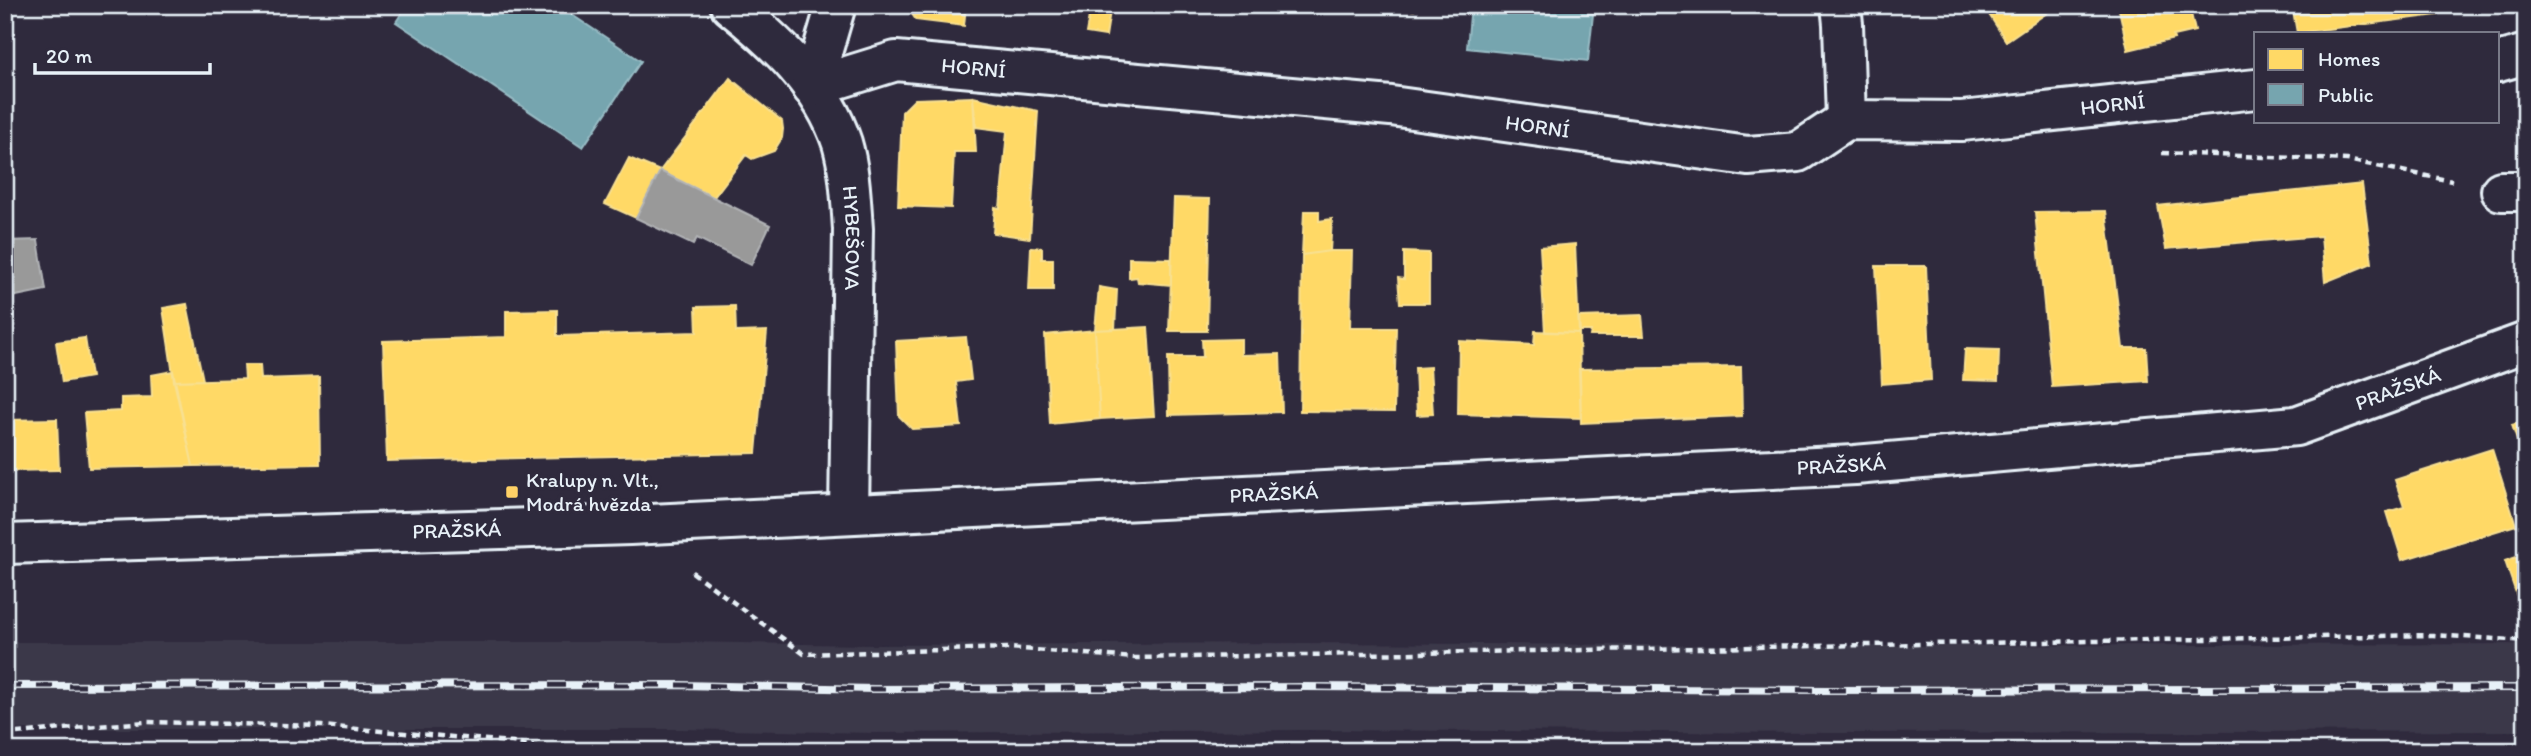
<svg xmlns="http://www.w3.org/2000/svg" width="2531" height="756" font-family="Itim,sans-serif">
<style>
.built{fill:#3b3749}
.green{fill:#464455;stroke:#979aa6;stroke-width:2}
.homes{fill:#ffd966;stroke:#f8e092;stroke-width:2}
.public{fill:#76a5af;stroke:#98bcc5;stroke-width:2}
.industry{fill:#999;stroke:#b1b3b6;stroke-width:2}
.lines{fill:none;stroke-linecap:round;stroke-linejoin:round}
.minor-casing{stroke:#e8f1f8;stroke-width:44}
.major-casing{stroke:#e8f1f8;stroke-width:44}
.path{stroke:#e8f1f8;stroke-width:4.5;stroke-dasharray:7 5;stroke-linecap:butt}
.minor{stroke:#2f2a3d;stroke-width:38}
.major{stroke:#2f2a3d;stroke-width:38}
.rail-casing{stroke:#e8f1f8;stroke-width:8}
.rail{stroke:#2f2a3d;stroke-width:5;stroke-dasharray:16;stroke-linecap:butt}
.poi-dot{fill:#ffd166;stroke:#2f2a3d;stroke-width:2.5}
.labels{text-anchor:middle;stroke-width:7;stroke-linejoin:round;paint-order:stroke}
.street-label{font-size:21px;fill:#e8f1f8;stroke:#2f2a3d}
.poi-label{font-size:21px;fill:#e8f1f8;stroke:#2f2a3d;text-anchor:start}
</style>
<rect width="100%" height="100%" fill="#2f2a3d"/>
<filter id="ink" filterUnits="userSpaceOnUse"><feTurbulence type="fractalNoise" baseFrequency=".0143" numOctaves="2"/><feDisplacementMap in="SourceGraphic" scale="14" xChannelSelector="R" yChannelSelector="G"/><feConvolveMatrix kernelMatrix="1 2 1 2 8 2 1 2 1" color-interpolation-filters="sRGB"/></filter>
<g filter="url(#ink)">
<path class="built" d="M5,642H682L874,645L1303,643L1831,646L2526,644V731L1831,733L1303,730L874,733L681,729H5Z"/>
<path class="green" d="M2526,742V751H2308Z"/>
<path class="homes" d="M906,5H966L964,26L916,20Z
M1091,5H1111L1106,36L1086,33Z
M1373,5H1415L1414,10Z
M1983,5H2056L2057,6L2006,41Z
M2118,5H2189L2195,31L2173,36L2174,39L2128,50Z
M2292,5H2436L2438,15L2297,33Z
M730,78L782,121L783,129L782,138L774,151L752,159L746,155L714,197L660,171Z
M973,97L1038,111L1030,238L993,233L995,207L1000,208L1007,131L976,127Z
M973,97L976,152H954L951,208L898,206L902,112L915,99Z
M629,158L660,171L636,218L605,204Z
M2362,184L2372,263L2325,282L2321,236L2166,249L2158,206Z
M1174,198L1210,199L1207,331H1169Z
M1304,211H1319V221L1332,219L1330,251L1302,255Z
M2106,211L2123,348H2146L2148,381L2052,387L2035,212Z
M1575,244L1579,333L1545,332L1540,247Z
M1031,247L1042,248V259H1053V290H1029Z
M1330,251H1352L1350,328H1396L1394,412L1300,411L1302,255Z
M1404,252L1429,253V303H1400L1398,278L1404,279Z
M1129,258L1171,259V285L1138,282L1137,277L1129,278Z
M1876,266H1926L1931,380L1882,384Z
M1099,287L1117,290L1115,329L1095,330Z
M187,304L203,380L174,381L163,308Z
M735,306L736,332L767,331L756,453L387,461L383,341L506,337V311L557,310V336L697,332L696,307Z
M1642,315L1644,336H1590L1591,331H1580L1579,317Z
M1148,327L1154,416L1100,419L1095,330Z
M1095,330L1100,419L1050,424L1045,335Z
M1535,331L1579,333L1581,418L1458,414L1459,341L1534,345Z
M966,337L971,380L956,382L961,426L912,429L899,416L896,341Z
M85,338L91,377L62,382L56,342Z
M1241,339V355L1280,354L1282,412L1169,415L1168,357H1203L1202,340Z
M1965,349L1999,350L1998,381L1963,380Z
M244,365H260L261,379L319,377L320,464L193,466L174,381L245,379Z
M1430,367L1433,414L1417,415L1415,368Z
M1741,367L1742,416L1581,423L1579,369Z
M173,371L193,466L89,468L84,413L121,411V398L152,397L151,375Z
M57,419L59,470L5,471V420Z
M2526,421V468L2512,425Z
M2492,449L2516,525L2402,560L2387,512L2404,507L2395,480Z
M2526,554V602H2519L2505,561Z"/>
<path class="public" d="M407,5H557L641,61L583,147L396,22Z
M1471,5H1594L1588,61L1467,48Z"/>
<path class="industry" d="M660,171L770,225L751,265L697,238L693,245L636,218Z
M38,240L46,290L11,297L5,266V241Z"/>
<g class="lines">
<g class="minor-casing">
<g id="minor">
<path id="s1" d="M730,5C776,42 823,85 842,143C850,170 851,201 853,229L849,514"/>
<path d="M1841,5L1843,24L1846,120"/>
<path d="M2498,62L2526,54"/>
<path id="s2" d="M812,87L896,61L1391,106L1748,156L1798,152L1846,120L1962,121L2256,89"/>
<path d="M812,87L836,5"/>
<path d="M2501,191H2526"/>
</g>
</g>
<g class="major-casing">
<g id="major">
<path id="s3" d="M5,544L630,525L1855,465L2296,426L2526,342"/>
</g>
</g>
<path class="path" d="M2162,153L2347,160L2452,181
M692,572L804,654L1009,648L1135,658L2433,635L2526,641
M5,734L145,722L322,726L512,742L558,751"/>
<use href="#minor" class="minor"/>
<use href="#major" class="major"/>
<g class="rail-casing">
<path id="rail" d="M5,686L681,685L874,689L1303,687L1831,690L2526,688"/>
</g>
<use href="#rail" class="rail"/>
</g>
</g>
<rect class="poi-dot" x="505" y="485" width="14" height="14" rx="3.5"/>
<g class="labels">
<g class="street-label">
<text dy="7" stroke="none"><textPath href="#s2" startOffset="166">HORNÍ</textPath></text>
<text dy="7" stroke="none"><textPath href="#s2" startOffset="1321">HORNÍ</textPath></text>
<text dy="7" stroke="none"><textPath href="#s2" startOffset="733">HORNÍ</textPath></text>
<text dy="7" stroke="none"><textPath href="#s1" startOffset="276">HYBEŠOVA</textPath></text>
<text dy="7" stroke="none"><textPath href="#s3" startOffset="2403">PRAŽSKÁ</textPath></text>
<text dy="7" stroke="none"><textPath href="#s3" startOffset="1838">PRAŽSKÁ</textPath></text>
<text dy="7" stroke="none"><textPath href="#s3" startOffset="1270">PRAŽSKÁ</textPath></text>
<text dy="7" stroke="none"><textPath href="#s3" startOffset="452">PRAŽSKÁ</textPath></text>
</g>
<g class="poi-label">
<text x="526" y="487">Kralupy n. Vlt.,<tspan x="526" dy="24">Modrá hvězda</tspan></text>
</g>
</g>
<rect width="2531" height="756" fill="none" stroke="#2f2a3d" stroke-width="28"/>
<rect x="14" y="14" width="2503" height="728" fill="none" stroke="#e8f1f8" stroke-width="2.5" filter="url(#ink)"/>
<rect x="2254" y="32" width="245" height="91" fill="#2f2a3d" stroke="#797a88" stroke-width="2"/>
<rect x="2268" y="49" width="35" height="21" fill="#ffd966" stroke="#797a88" stroke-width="2"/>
<text x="2318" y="66" font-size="21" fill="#e8f1f8">Homes</text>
<rect x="2268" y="84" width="35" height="21" fill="#76a5af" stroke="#797a88" stroke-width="2"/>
<text x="2318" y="102" font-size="21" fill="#e8f1f8">Public</text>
<path d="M35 63v10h175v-10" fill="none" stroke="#e8f1f8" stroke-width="3.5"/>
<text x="46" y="63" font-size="21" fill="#e8f1f8" stroke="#2f2a3d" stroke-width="5" paint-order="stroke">20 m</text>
</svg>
